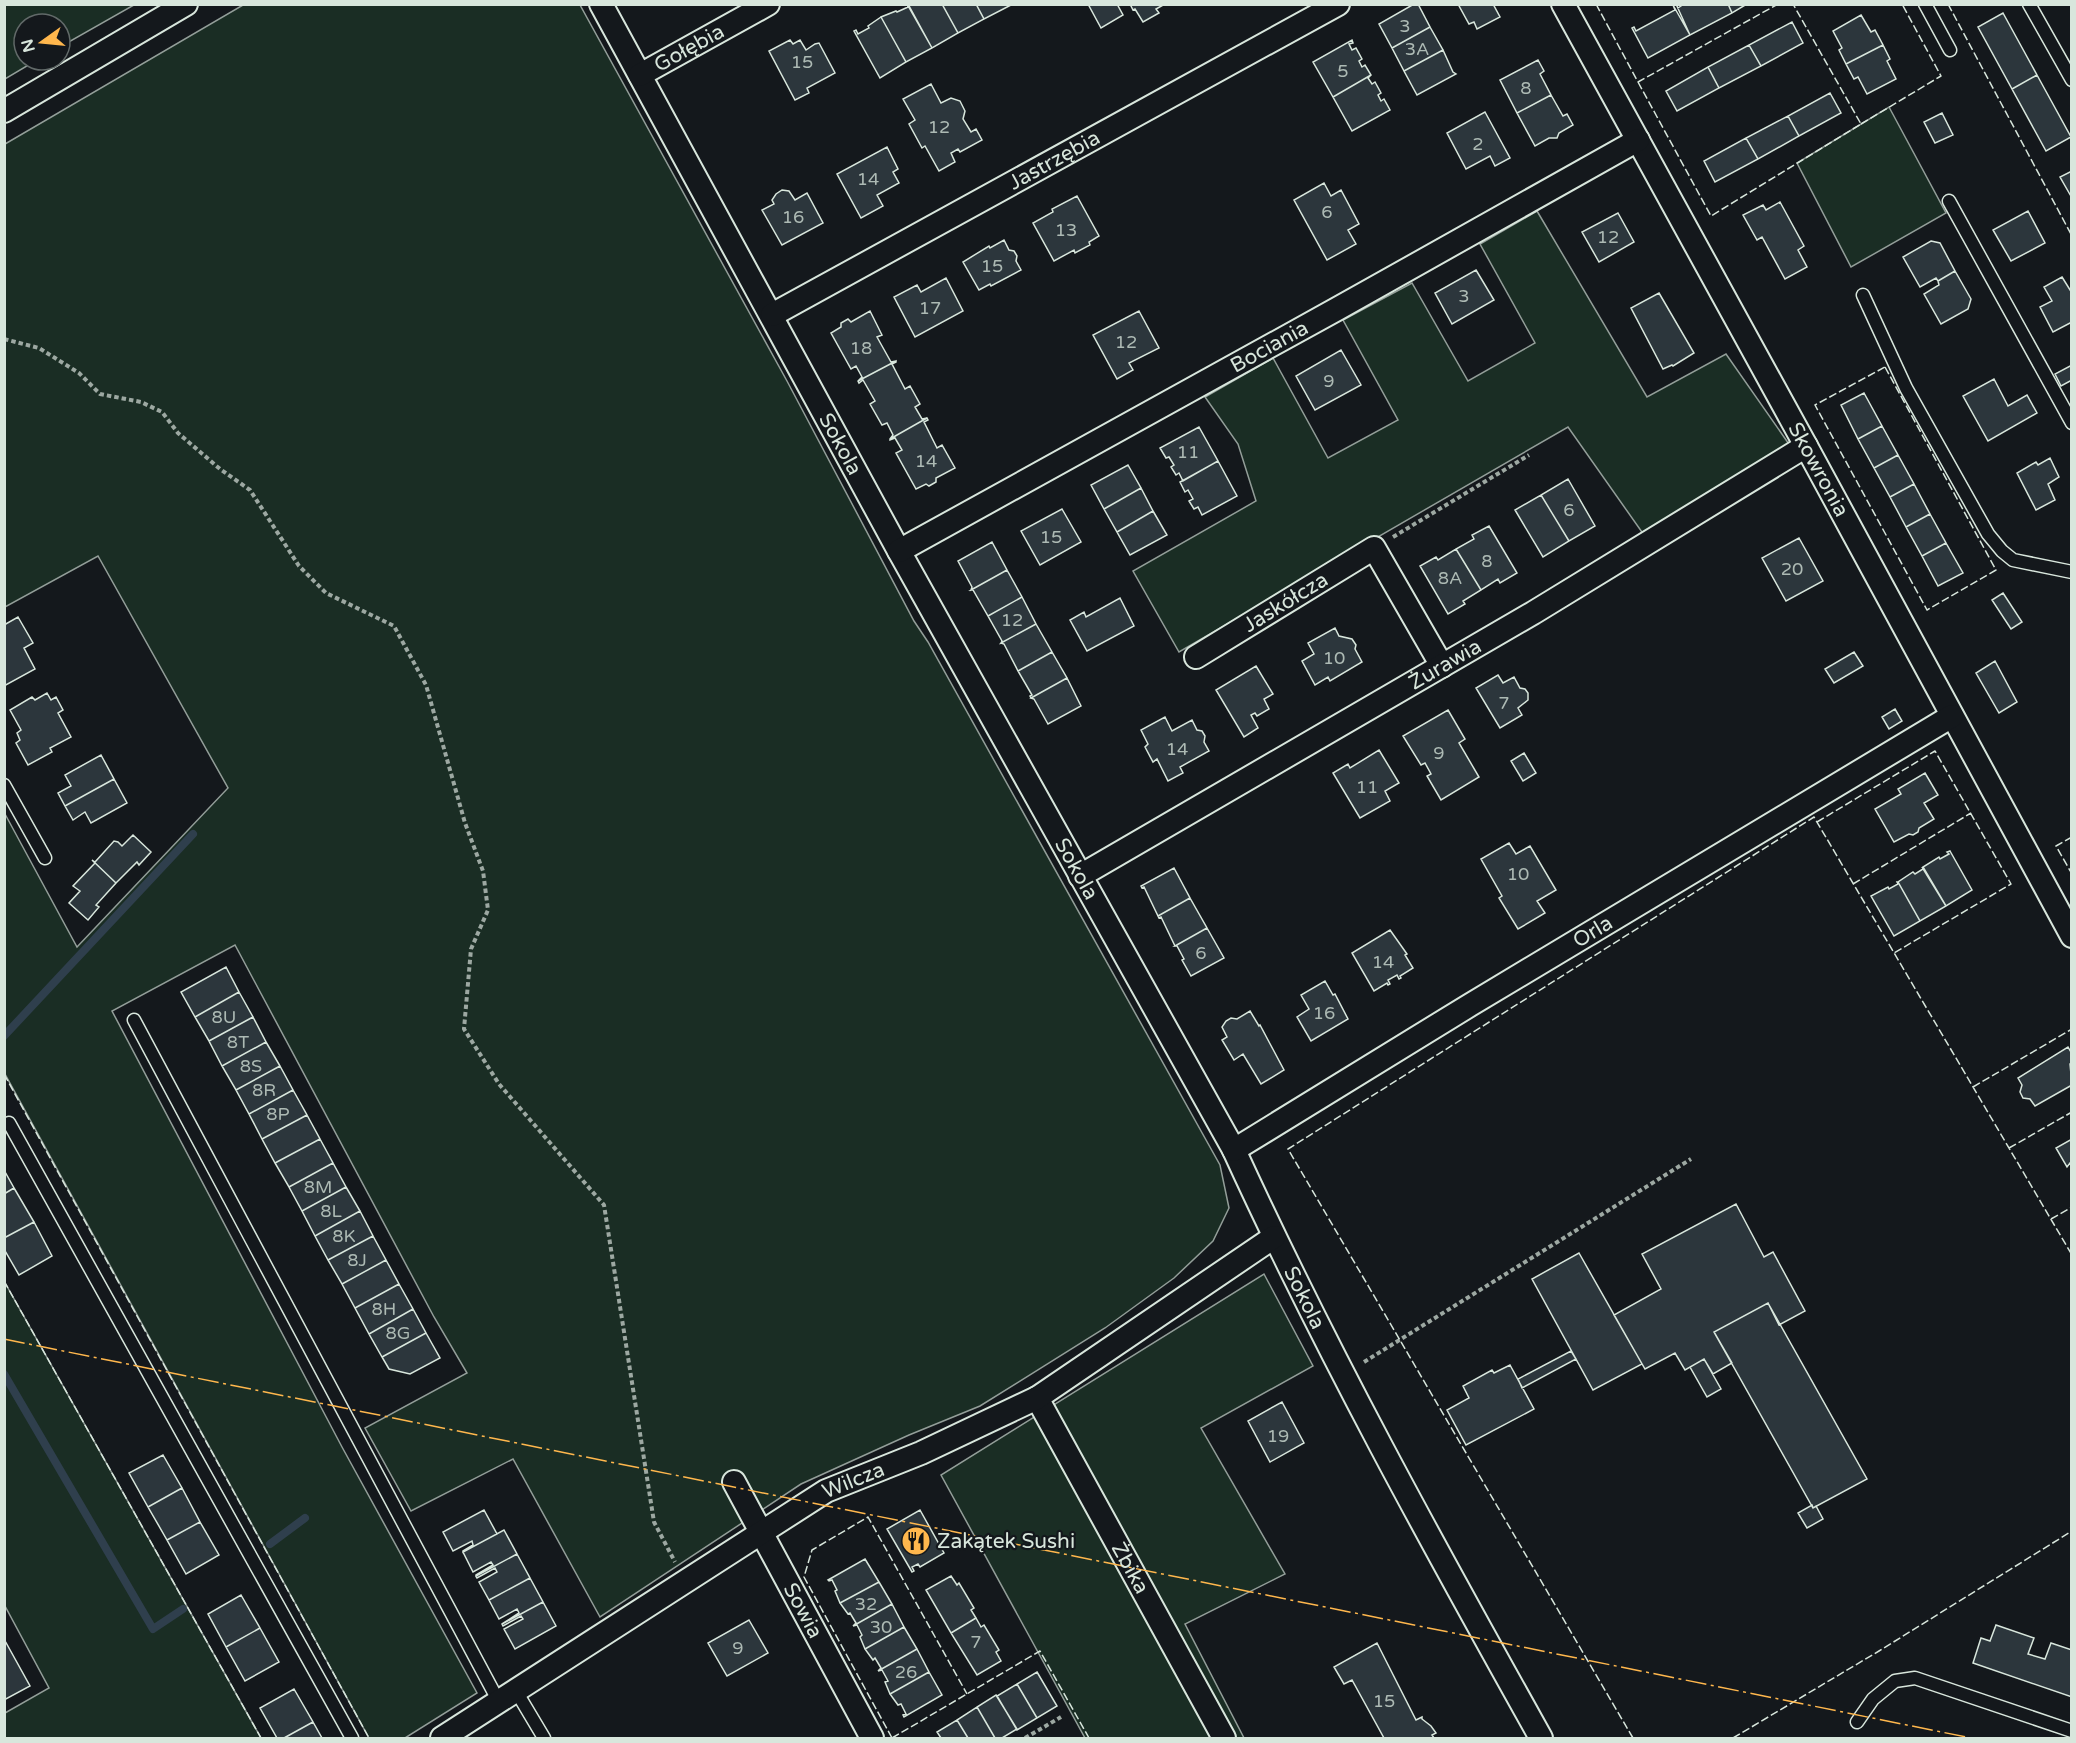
<svg xmlns="http://www.w3.org/2000/svg" width="2076" height="1743" font-family="'Varela Round',sans-serif">
<style>
.green{fill:#1a2d24;stroke:#939e99;stroke-width:1.5}
.lines{fill:none;stroke-linecap:round;stroke-linejoin:round}
.stream{stroke:#2f3f4d;stroke-width:8}
.building{fill:#2c363c;stroke:#d8e6dc;stroke-width:1.5}
.service-casing{stroke:#d8e6dc;stroke-width:15}
.minor-casing{stroke:#d8e6dc;stroke-width:26}
.path{stroke:#9da8a2;stroke-width:4;stroke-dasharray:4.5 3;stroke-linecap:butt}
.service{stroke:#14181c;stroke-width:12}
.minor{stroke:#14181c;stroke-width:22}
.fence{stroke:#d8e6dc;stroke-width:1.5;stroke-dasharray:8 3;stroke-linecap:butt}
.power{stroke:#ffb74d;stroke-width:1.5;stroke-dasharray:21 4.5 3 4.5;stroke-linecap:butt}
.labels{text-anchor:middle;stroke-width:4.5;stroke-linejoin:round;paint-order:stroke}
.number-label{font-size:18px;fill:#adbab4}
.street-label{font-size:21px;fill:#d8e6dc;stroke:#14181c}
.poi-label{font-size:21px;fill:#d8e6dc;stroke:#14181c;text-anchor:start}
</style>
<rect width="100%" height="100%" fill="#14181c"/>
<path class="green" d="M4,5L5,4L134,5L60,47V24H24V60H37L5,79Z
M243,5H580L787,381L914,621L928,642L1220,1165L1229,1208L1213,1241L1174,1278L1105,1328L980,1406L909,1435L801,1484L600,1617L513,1459L411,1511L365,1428L467,1373L434,1317L235,945L112,1011L342,1447L477,1693L405,1738H369L5,1074V814L77,947L228,788L98,556L5,607V144Z
M1889,107L1946,213L1851,267L1797,163Z
M1537,211L1647,397L1726,354L1791,447L1644,535L1568,427L1179,652L1133,571L1256,501L1238,444L1205,397L1273,358L1328,458L1398,420L1343,320L1412,283L1468,381L1535,343L1480,244Z
M1264,1274L1313,1366L1201,1428L1285,1574L1185,1624L1244,1738H1085L941,1475Z
M4,1281L261,1738H5V1713L49,1688L5,1606Z"/>
<g class="lines">
<path class="stream" d="M4,1036L193,834
M4,1374L153,1629L183,1609
M270,1544L305,1518"/>
</g>
<path class="building" d="M907,4L932,48L906,62L881,17L896,11L897,12L908,7Z
M908,4H942L958,33L932,48Z
M942,4H976L984,19L958,33Z
M976,4H1011V5L984,19Z
M1088,4H1117L1123,15L1101,28Z
M1130,4H1165L1156,9L1159,13L1143,22L1135,9L1133,10Z
M1414,4H1418L1430,27L1392,48L1379,24Z
M1458,4H1493L1500,17L1477,29L1474,22L1469,24Z
M1676,4L1678,8L1684,4H1728L1732,13L1690,35Z
M1728,4H1747L1732,13Z
M1673,5L1690,35L1648,58L1632,28L1634,27L1636,31L1675,10Z
M2003,13L2037,75L2012,89L1978,27Z
M1861,15L1871,32L1875,30L1883,45L1846,64L1839,50L1842,48L1833,31Z
M881,17L906,62L880,78L854,31L856,30L858,34L869,28L868,26Z
M1792,22L1803,43L1761,66L1749,45Z
M1430,27L1443,50L1404,71L1392,48Z
M790,40L793,44L800,40L806,50L815,44L819,43L835,73L807,88L809,93L795,100L769,51Z
M1352,40L1353,43L1349,44L1352,50L1356,48L1362,59L1359,61L1362,67L1365,65L1371,75L1333,97L1313,62Z
M1749,45L1761,66L1719,88L1708,67Z
M1883,45L1890,59L1887,61L1896,79L1867,94L1858,77L1854,79L1846,64Z
M1443,50L1453,72L1456,74L1417,95L1404,71Z
M1538,60L1544,71L1540,74L1551,95L1517,113L1500,80Z
M1708,67L1719,88L1677,111L1666,91Z
M1371,75L1368,78L1372,84L1375,82L1381,93L1378,95L1381,101L1384,99L1390,110L1352,131L1333,97Z
M2037,75L2071,137L2046,151L2012,89Z
M931,84L941,103L951,98L960,101L965,111L963,119L971,132L976,129L982,140L960,152L958,149L951,153L955,162L939,171L925,146L922,148L909,124L915,120L903,99Z
M1830,93L1841,113L1799,136L1788,116Z
M1551,95L1563,116L1567,114L1573,125L1559,133L1557,138H1549L1535,146L1517,113Z
M1485,112L1510,158L1495,166L1490,156L1466,169L1447,133Z
M1942,113L1953,135L1935,143L1924,122Z
M1788,116L1799,136L1758,159L1746,138Z
M1746,138L1758,159L1715,182L1704,161Z
M887,147L898,169L893,172L899,183L877,195L883,206L861,218L837,174Z
M2072,171V198L2060,177Z
M1324,183L1331,196L1341,190L1359,224L1348,230L1356,244L1327,260L1294,200Z
M782,190L789,191L795,200L807,193L823,223L782,245L762,210L774,204L772,200L776,194Z
M1077,196L1099,236L1089,242L1090,245L1075,253L1074,250L1054,261L1033,223L1053,212L1052,209Z
M1780,202L1804,246L1798,250L1807,267L1785,279L1762,237L1757,240L1743,215L1763,205L1766,210Z
M2028,211L2045,243L2011,261L1993,230Z
M1618,213L1634,242L1599,262L1582,232Z
M1004,240L1009,250L1014,251L1017,256L1016,261L1021,270L991,286L990,284L979,290L963,262L989,246L990,248Z
M1931,241L1940,243L1955,271L1938,281L1936,278L1920,287L1903,257Z
M1476,270L1494,300L1452,324L1435,293Z
M1955,271L1971,299L1968,309L1941,324L1924,294L1939,285L1938,281Z
M2062,277L2072,293V322L2053,332L2040,307L2052,301L2044,287Z
M946,278L963,311L915,337L894,297L917,285L921,292Z
M1659,293L1694,353L1673,366L1672,365L1663,369L1631,308Z
M870,311L882,335L877,337L891,362L896,361L858,381L862,377L856,366L851,369L831,333L841,327V323L848,319L851,322Z
M1139,311L1159,348L1129,363L1133,370L1117,379L1093,335Z
M1341,350L1361,385L1315,410L1296,376Z
M896,361V362L892,364L905,389L910,386L920,404L915,407L922,419L927,418L890,439L893,435L887,423L882,425L870,404L875,401L863,380L859,383L858,381Z
M2072,365V380L2061,386L2055,374Z
M1994,379L2008,406L2027,395L2037,413L1988,441L1963,396Z
M1864,393L1882,426L1858,439L1841,405Z
M927,418L928,420L924,422L937,448L942,445L955,468L936,478V482L929,486L926,484L916,489L896,453L902,450L895,438L890,440V439Z
M1882,426L1898,455L1874,468L1858,439Z
M1199,427L1218,461L1183,481L1179,473L1176,475L1171,467L1174,465L1169,457L1166,458L1160,448Z
M1898,455L1914,484L1890,497L1874,468Z
M2050,458L2059,477L2048,484L2055,500L2036,510L2017,473L2036,462L2038,465Z
M1218,461L1237,496L1202,515L1198,507L1194,509L1189,501L1193,499L1188,490L1185,492L1180,482Z
M1128,465L1141,488L1104,509L1091,485Z
M1568,479L1595,526L1569,541L1541,495Z
M1914,484L1930,514L1906,527L1890,497Z
M1141,488L1153,511L1117,532L1104,509Z
M1541,495L1569,541L1543,557L1515,510Z
M1062,509L1081,542L1040,565L1021,531Z
M1153,511L1167,535L1130,555L1117,532Z
M1930,514L1946,543L1922,556L1906,527Z
M1489,526L1517,573L1500,583L1498,579L1481,590L1456,549L1474,539L1472,535Z
M1799,538L1823,581L1786,601L1762,558Z
M992,542L1007,570L971,590L972,587L958,561Z
M1946,543L1963,573L1938,586L1922,556Z
M1456,549L1481,590L1463,601L1465,604L1448,614L1420,566L1436,557L1438,560Z
M1007,570L1022,597L988,616L973,590H971Z
M2003,593L2022,622L2011,629L1992,600Z
M1022,597L1036,624L1001,643L1002,641L988,616Z
M1120,598L1134,626L1087,651L1070,620L1084,612L1086,617Z
M18,617L33,643L24,648L35,669L4,686V625Z
M1036,624L1052,652L1018,671L1004,644L1001,643Z
M1335,628L1339,636L1352,639L1356,645L1355,649L1362,662L1330,681L1328,677L1315,685L1302,661L1314,654L1308,643Z
M1052,652L1067,678L1031,698L1030,696L1032,695L1018,671Z
M1854,652L1863,666L1834,683L1825,669Z
M1995,661L2017,702L1999,713L1976,673Z
M1256,666L1273,694L1264,699L1269,709L1257,716L1255,713L1251,715L1258,728L1244,737L1216,690Z
M1498,675L1503,683L1514,677L1520,688L1525,689L1528,693V700L1518,708L1522,715L1500,728L1476,688Z
M1067,678L1081,706L1048,724L1034,699L1031,698Z
M47,693L51,700L56,697L63,710L58,713L71,737L50,748L52,752L28,765L16,743L20,740L17,733L21,730L10,710L32,697L35,700Z
M1895,709L1902,721L1889,729L1882,717Z
M1448,710L1465,739L1459,743L1479,777L1441,800L1427,776L1431,774L1425,763L1421,765L1403,736Z
M1165,717L1172,731L1192,720L1197,730L1202,731L1205,736L1204,742L1209,751L1180,767L1183,773L1168,781L1157,759L1153,762L1145,747L1148,744L1141,730Z
M1379,750L1399,783L1385,791L1390,801L1360,818L1333,773L1348,764L1350,768Z
M1524,753L1536,773L1523,781L1511,761Z
M101,755L114,779L65,806L58,793L71,786L65,775Z
M1925,773L1938,795L1924,803L1934,819L1919,828L1918,832L1913,835L1909,834L1894,842L1875,809L1901,794L1898,789Z
M114,779L127,803L91,823L85,812L73,820L65,806Z
M133,835L151,852L139,865L137,862L116,883L92,860L95,862L114,841L118,842L122,846Z
M1509,843L1516,854L1530,846L1556,890L1537,901L1545,913L1518,929L1499,898L1502,896L1481,859Z
M1950,851L1972,890L1946,906L1923,867L1939,857L1940,859L1949,854L1947,852Z
M92,860L116,883L96,905L99,907L88,920L69,903L80,891L73,886L95,863Z
M1922,867L1946,906L1920,921L1898,882L1913,872L1915,874L1923,869Z
M1174,868L1190,898L1158,916L1144,887L1142,888L1141,886Z
M1897,882H1898L1920,921L1894,936L1871,896L1888,887L1889,889L1898,884Z
M1190,898L1207,928L1175,946L1161,917L1159,918L1158,916Z
M1207,928L1224,958L1191,976L1182,960L1184,959L1177,946H1175Z
M1390,930L1407,954L1405,955L1413,968L1400,976L1401,978L1399,979L1397,975L1388,980L1390,984L1388,985L1387,983L1374,991L1352,953Z
M226,967L239,992L195,1017L181,992Z
M1325,981L1333,995L1335,994L1348,1019L1311,1041L1297,1017L1309,1009L1301,995Z
M239,992L253,1017L209,1041L195,1017Z
M1250,1011L1259,1026L1260,1025L1284,1070L1261,1084L1243,1054L1234,1060L1222,1040L1227,1037L1222,1027L1226,1021L1231,1018L1237,1019Z
M253,1017L266,1042L222,1066L209,1041Z
M266,1042L280,1066L236,1090L222,1066Z
M2068,1047L2072,1054V1063L2070,1064L2072,1085L2035,1106L2030,1099L2023,1098L2020,1092L2022,1085L2018,1078Z
M280,1066L293,1090L249,1114L236,1090Z
M293,1090L307,1115L262,1139L249,1114Z
M307,1115L320,1139L275,1163L262,1139Z
M320,1139L333,1163L289,1187L275,1163Z
M2072,1139V1166L2070,1163L2067,1167L2056,1148Z
M333,1163L346,1187L302,1211L289,1187Z
M4,1170L14,1188L4,1194Z
M346,1187L360,1211L315,1236L302,1211Z
M14,1188L34,1222L4,1238V1194Z
M1736,1204L1764,1257L1773,1252L1805,1311L1779,1325L1768,1303L1714,1332L1732,1363L1713,1374L1704,1359L1685,1370L1675,1353L1645,1369L1614,1315L1661,1289L1642,1254Z
M360,1211L373,1236L328,1260L315,1236Z
M34,1222L52,1256L19,1275L4,1249V1238Z
M373,1236L386,1260L342,1284L328,1260Z
M1579,1253L1642,1364L1593,1390L1532,1279Z
M386,1260L399,1284L355,1308L342,1284Z
M399,1284L413,1309L369,1334L355,1308Z
M1768,1303L1867,1479L1813,1508L1714,1332Z
M413,1309L426,1333L382,1357L369,1334Z
M426,1333L440,1358L410,1374L389,1369L382,1357Z
M1571,1351L1576,1359L1522,1388L1518,1379Z
M1704,1359L1721,1389L1707,1397L1690,1367Z
M1510,1365L1534,1409L1466,1445L1447,1410L1469,1398L1463,1386L1492,1370L1494,1373Z
M1282,1402L1304,1443L1270,1462L1248,1421Z
M163,1455L182,1488L148,1507L129,1473Z
M182,1488L200,1522L167,1540L148,1507Z
M1812,1505L1813,1508L1816,1506L1823,1519L1807,1528L1798,1513Z
M484,1510L497,1534L463,1552V1551L473,1545L472,1541L453,1551L443,1532Z
M920,1510L944,1553L920,1567L918,1564L912,1567L914,1571L912,1572L887,1529Z
M200,1522L219,1555L186,1574L167,1540Z
M504,1530L517,1554L476,1576V1575L493,1565L491,1562L473,1572L463,1552Z
M517,1554L530,1578L489,1600L479,1582L497,1572L495,1568L477,1578L476,1576Z
M865,1559L879,1582L840,1603L835,1591L837,1590L832,1580L829,1581L828,1580Z
M951,1576L957,1585L959,1583L974,1608L971,1610L976,1618L951,1633L926,1590Z
M530,1578L543,1602L502,1624L519,1613L517,1609L499,1619L489,1600Z
M879,1582L892,1604L853,1626L856,1623L850,1613L848,1614L840,1603Z
M241,1595L260,1628L226,1647L208,1614Z
M543,1602L556,1626L515,1649L504,1629L523,1619L521,1616L503,1626L502,1624Z
M892,1604L904,1627L865,1649L860,1637L862,1635L857,1625L853,1626Z
M976,1618L981,1627L984,1625L999,1650L996,1652L1001,1661L977,1675L951,1633Z
M749,1620L768,1653L727,1676L708,1643Z
M1996,1625L2034,1638L2028,1654L2045,1659L2051,1643L2072,1650V1697L1973,1663L1981,1638L1990,1641Z
M904,1627L917,1649L878,1671L881,1668L875,1658L873,1660L865,1649Z
M260,1628L279,1662L245,1681L226,1647Z
M4,1639L30,1686L4,1700Z
M1377,1643L1416,1720L1422,1717V1719L1431,1726L1436,1733L1432,1735L1434,1738H1384L1352,1680L1344,1684L1334,1667Z
M917,1649L929,1672L890,1694L885,1682L888,1681L882,1670L878,1671Z
M929,1672L942,1695L904,1717L903,1715L906,1714L901,1704L898,1705L890,1694Z
M1037,1672L1057,1706L1037,1718L1017,1684Z
M1017,1684L1037,1718L1017,1730L997,1696Z
M294,1689L313,1722L284,1738H277L260,1708Z
M996,1695L1017,1729L1002,1738H995L977,1707Z
M977,1707L995,1738H968L957,1720Z
M957,1720L968,1738H941L937,1732Z
M313,1722L322,1738H284Z"/>
<g class="lines">
<g class="service-casing">
<path id="service" d="M1925,4L1950,50
M2029,4L2072,80
M1949,201L2072,423
M1863,295L1906,388L1988,534L2002,551L2013,560L2072,572
M4,785L45,858
M134,1020L499,1702
M9,1123L352,1738
M516,1691L544,1738
M1857,1722L1873,1699L1895,1681L1915,1678L2072,1731"/>
</g>
<g class="minor-casing">
<g id="minor">
<path id="s1" d="M601,4L899,551L1234,1150C1326,1351 1433,1545 1541,1738"/>
<path id="s2" d="M1563,4L1806,446L2072,936"/>
<path id="s3" d="M640,75L768,4"/>
<path d="M4,111L186,4"/>
<path id="s4" d="M772,315L1338,4"/>
<path id="s5" d="M899,551L1337,309L1638,140"/>
<path id="s6" d="M1196,657L1374,548L1442,666"/>
<path id="s7" d="M1080,876L1533,613L1806,446"/>
<path id="s8" d="M1234,1150L1470,1005L1952,716"/>
<path id="s9" d="M1037,1398L1224,1738"/>
<path id="s10" d="M734,1482L872,1738"/>
<path id="s11" d="M442,1738L826,1491L921,1453L1037,1398L1274,1237"/>
</g>
</g>
<path class="path" d="M4,339L39,348L79,373L100,394L141,402L162,412L178,433L220,469L250,490L299,566L326,593L394,626L426,685L465,823L483,871L488,910L471,949L464,1029L499,1084L604,1205L654,1522L675,1562
M1393,537L1529,455
M1364,1362L1691,1159
M1025,1738L1061,1717"/>
<use href="#service" class="service"/>
<use href="#minor" class="minor"/>
<path class="fence" d="M1596,4L1638,82L1778,4
M1948,4L2072,236
M1638,82L1711,216L1861,124L1793,4
M1861,124L1941,76L1902,4
M1885,367L1996,570L1927,610L1815,405Z
M1817,822L1935,751L2011,884L1894,953
M2072,837L2056,846L2072,874
M1853,884L1971,813
M4,1074L369,1738
M1973,1087L2072,1029
M2009,1148L2072,1112
M2051,1219L2072,1207
M4,1281L261,1738
M892,1738L804,1577L812,1550L868,1517L967,1694
M892,1738L1040,1651L1089,1738
M1633,1738L1288,1149L1814,817L2072,1255
M1733,1738L1879,1651L2072,1531"/>
<path class="power" d="M4,1339L1971,1738"/>
</g>
<defs>
<g id="restaurant-disc" transform="scale(1.5)"><circle r="9.5" fill="#ffb74d" stroke="#14181c"/><path d="M-5-6h1v4h1v-4h1v4h1v-4h1v5L-1.5 .5V6h-2V.5L-5-1ZM5-6V6H3V1.5H1.5Q1.5-4 5-6Z" fill="#111"/></g>
</defs>
<g fill-rule="evenodd">
<use href="#restaurant-disc" x="916" y="1541"/>
</g>
<g class="labels">
<g class="number-label">
<text x="1405" y="32">3</text>
<text x="1417" y="55">3A</text>
<text x="802" y="68">15</text>
<text x="1343" y="77">5</text>
<text x="1526" y="94">8</text>
<text x="939" y="133">12</text>
<text x="1478" y="150">2</text>
<text x="868" y="185">14</text>
<text x="1327" y="218">6</text>
<text x="793" y="223">16</text>
<text x="1066" y="236">13</text>
<text x="1608" y="243">12</text>
<text x="992" y="272">15</text>
<text x="1464" y="302">3</text>
<text x="930" y="314">17</text>
<text x="1126" y="348">12</text>
<text x="861" y="354">18</text>
<text x="1329" y="387">9</text>
<text x="1188" y="458">11</text>
<text x="926" y="467">14</text>
<text x="1569" y="516">6</text>
<text x="1051" y="543">15</text>
<text x="1487" y="567">8</text>
<text x="1792" y="575">20</text>
<text x="1450" y="584">8A</text>
<text x="1012" y="626">12</text>
<text x="1334" y="664">10</text>
<text x="1504" y="709">7</text>
<text x="1177" y="755">14</text>
<text x="1439" y="759">9</text>
<text x="1367" y="793">11</text>
<text x="1518" y="880">10</text>
<text x="1201" y="959">6</text>
<text x="1383" y="968">14</text>
<text x="1324" y="1019">16</text>
<text x="224" y="1023">8U</text>
<text x="238" y="1048">8T</text>
<text x="251" y="1072">8S</text>
<text x="264" y="1096">8R</text>
<text x="278" y="1120">8P</text>
<text x="318" y="1193">8M</text>
<text x="331" y="1217">8L</text>
<text x="344" y="1242">8K</text>
<text x="357" y="1266">8J</text>
<text x="384" y="1315">8H</text>
<text x="398" y="1339">8G</text>
<text x="1278" y="1442">19</text>
<text x="866" y="1610">32</text>
<text x="881" y="1633">30</text>
<text x="976" y="1648">7</text>
<text x="738" y="1654">9</text>
<text x="906" y="1678">26</text>
<text x="1384" y="1707">15</text>
</g>
<g class="street-label">
<text dy="7" stroke="none"><textPath href="#s3" startOffset="56">Gołębia</textPath></text>
<text dy="7" stroke="none"><textPath href="#s4" startOffset="322">Jastrzębia</textPath></text>
<text dy="7" stroke="none"><textPath href="#s5" startOffset="423">Bociania</textPath></text>
<text dy="7" stroke="none"><textPath href="#s1" startOffset="501">Sokola</textPath></text>
<text dy="7" stroke="none"><textPath href="#s2" startOffset="531">Skowronia</textPath></text>
<text dy="7" stroke="none"><textPath href="#s6" startOffset="105">Jaskółcza</textPath></text>
<text dy="7" stroke="none"><textPath href="#s7" startOffset="422">Żurawia</textPath></text>
<text dy="7" stroke="none"><textPath href="#s1" startOffset="987">Sokola</textPath></text>
<text dy="7" stroke="none"><textPath href="#s8" startOffset="420">Orla</textPath></text>
<text dy="7" stroke="none"><textPath href="#s1" startOffset="1473">Sokola</textPath></text>
<text dy="7" stroke="none"><textPath href="#s11" startOffset="486">Wilcza</textPath></text>
<text dy="7" stroke="none"><textPath href="#s9" startOffset="194">Żbika</textPath></text>
<text dy="7" stroke="none"><textPath href="#s10" startOffset="146">Sowia</textPath></text>
</g>
<g class="poi-label">
<text x="937" y="1548">Zakątek Sushi</text>
</g>
</g>
<rect width="2076" height="1743" fill="none" stroke="#d8e6dc" stroke-width="12"/>
<g transform="translate(42 42) rotate(255)"><circle r="28" fill="#14181c" stroke="#626a69" stroke-width="1.5"/>
<path d="M0-4.5L10 22L0 15L-10 22Z" fill="#ffb74d"/>
<text y="-9" font-size="16" font-weight="bold" text-anchor="middle" fill="#d8e6dc">N</text>
</g>
</svg>
